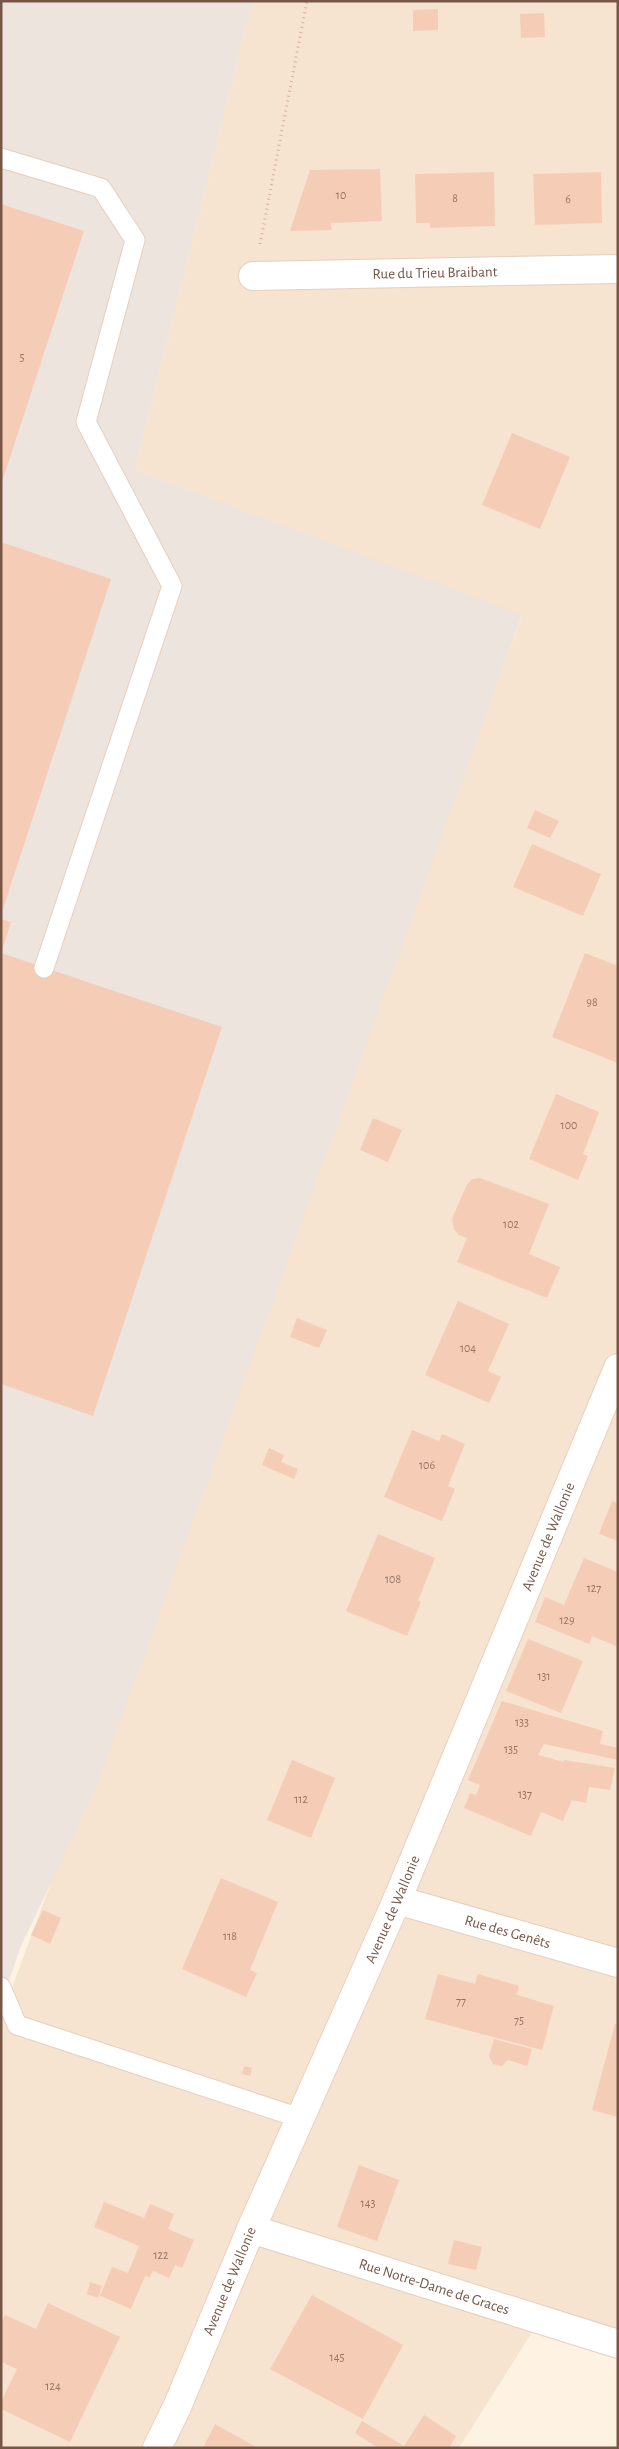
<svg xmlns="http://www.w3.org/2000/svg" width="619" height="2449" font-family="'Alegreya Sans',sans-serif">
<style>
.residential{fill:#f6e3d0}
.industrial{fill:#ede4dd}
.building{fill:#f5cdb7}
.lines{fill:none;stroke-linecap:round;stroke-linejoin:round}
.lane-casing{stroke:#e5cfbf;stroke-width:21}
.street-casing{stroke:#e5cfbf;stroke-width:30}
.secondary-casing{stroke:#ead0bc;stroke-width:30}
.path{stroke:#dab09a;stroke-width:3;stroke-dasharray:1 4;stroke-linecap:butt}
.lane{stroke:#fff;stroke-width:19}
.street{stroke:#fff;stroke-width:28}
.secondary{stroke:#fff;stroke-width:28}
.labels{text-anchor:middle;stroke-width:4;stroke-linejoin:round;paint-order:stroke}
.number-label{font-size:12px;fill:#967462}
.street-label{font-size:15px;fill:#775646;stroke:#fff6ea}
</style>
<rect width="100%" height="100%" fill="#fef2e2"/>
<path class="residential" d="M253,1H618V2344L539,2321L459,2448H1V2017L522,616L135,470Z"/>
<path class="industrial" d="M1,1H253L135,470L522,615L97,1786L21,1946L1,2004Z"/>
<path class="building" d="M438,9V30L413,31V10Z
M544,13L545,37L521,38L520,14Z
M380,169L382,221L331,223L332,230L290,231L310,170Z
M494,172L495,226L430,228V223H416L415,174Z
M601,172L602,223L535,225L533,174Z
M1,204L84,231L2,482H1Z
M512,433L570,457L540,529L482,505Z
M1,542L111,579L2,912H1Z
M535,810L559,821L550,838L527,828Z
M532,844L601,874L583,916L513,887Z
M1,919L11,922L2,951L1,950Z
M1,953L222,1027L93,1416L1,1384Z
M585,953L618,966V1063L552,1037Z
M556,1094L599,1112L583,1154L588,1156L578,1180L529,1159Z
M373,1118L402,1130L388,1162L360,1150Z
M480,1178L549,1204L529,1254L560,1267L547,1298L457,1262L467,1238L459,1235L454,1229L452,1219L467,1184L473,1179Z
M458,1301L509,1324L488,1371L501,1377L489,1403L425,1375Z
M297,1318L327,1330L319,1348L290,1337Z
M412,1430L439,1441L442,1434L465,1444L448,1486L455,1489L442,1521L384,1497Z
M269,1448L284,1455L281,1462L298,1469L294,1479L262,1465Z
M612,1501L618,1503V1541L599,1534Z
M378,1534L435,1558L418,1601L421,1602L407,1636L346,1611Z
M584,1558L618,1572V1647L592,1636L589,1644L535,1622L545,1597L564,1605Z
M528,1639L583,1661L561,1713L506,1691Z
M502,1701L603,1731L600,1744L618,1748V1760L544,1744L538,1755L564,1762V1760L615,1768L610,1790L589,1787L586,1803L572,1800L563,1821L541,1812L531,1836L464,1808L470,1793L476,1795L480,1785L468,1780Z
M292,1760L335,1778L311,1838L267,1820Z
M221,1878L278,1902L250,1970L257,1973L246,1997L182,1969Z
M43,1910L61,1918L50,1944L31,1935Z
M438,1974L475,1984L478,1974L519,1986L517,1995L554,2006L542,2050L425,2019Z
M615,2024H618V2117L592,2110Z
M494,2039L532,2049L527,2066L508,2060L502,2066L493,2064L489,2056Z
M244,2066L252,2068L250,2076L242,2074Z
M359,2165L399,2180L377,2241L337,2227Z
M104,2202L144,2218L150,2204L174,2214L168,2229L194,2240L182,2268L175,2265L169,2278L153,2271L150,2277L145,2276L131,2309L100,2296L112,2267L128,2273L139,2246L94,2227Z
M454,2240L482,2247L476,2270L448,2264Z
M90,2282L102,2286L98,2298L87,2294Z
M312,2295L403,2345L363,2419L270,2369Z
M48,2303L120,2337L70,2442L1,2409V2402L17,2369L1,2362V2324L5,2315L36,2329Z
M424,2415L456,2436L449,2448H378L355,2433L362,2421L404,2446Z
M215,2424L258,2448H203Z"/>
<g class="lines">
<g class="lane-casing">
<path id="lane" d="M1,158L101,188L135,240L86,422L172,586L44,968
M1,1987L17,2025L300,2118"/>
</g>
<g class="street-casing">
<g id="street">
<path id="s1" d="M253,276L618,269"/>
<path id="s2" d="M397,1900L618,1963"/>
<path id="s3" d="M251,2229L618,2344"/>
</g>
</g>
<g class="secondary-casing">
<g id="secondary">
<path id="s4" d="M157,2448L177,2407L251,2229L397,1900L618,1368"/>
</g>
</g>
<path class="path" d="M260,244L307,1"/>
<use href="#lane" class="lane"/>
<use href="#street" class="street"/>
<use href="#secondary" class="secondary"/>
</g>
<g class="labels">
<g class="number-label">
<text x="341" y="199">10</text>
<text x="455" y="202">8</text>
<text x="568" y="203">6</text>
<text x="22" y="361">5</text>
<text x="592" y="1006">98</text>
<text x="569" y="1129">100</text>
<text x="511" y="1228">102</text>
<text x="468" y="1352">104</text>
<text x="427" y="1469">106</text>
<text x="393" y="1583">108</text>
<text x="594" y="1592">127</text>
<text x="567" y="1624">129</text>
<text x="544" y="1680">131</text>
<text x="522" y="1726">133</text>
<text x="511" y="1753">135</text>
<text x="525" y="1798">137</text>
<text x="301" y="1803">112</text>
<text x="230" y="1940">118</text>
<text x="461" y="2005">77</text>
<text x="519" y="2024">75</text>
<text x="368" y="2207">143</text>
<text x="161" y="2259">122</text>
<text x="337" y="2361">145</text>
<text x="53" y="2390">124</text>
</g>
<g class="street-label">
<text dy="5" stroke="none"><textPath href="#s1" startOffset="182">Rue du Trieu Braibant</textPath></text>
<text dy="5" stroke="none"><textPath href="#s4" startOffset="992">Avenue de Wallonie</textPath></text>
<text dy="5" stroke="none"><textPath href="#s4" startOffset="588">Avenue de Wallonie</textPath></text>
<text dy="5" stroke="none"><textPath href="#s2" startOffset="115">Rue des Genêts</textPath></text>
<text dy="5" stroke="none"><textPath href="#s4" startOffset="182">Avenue de Wallonie</textPath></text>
<text dy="5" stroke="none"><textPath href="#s3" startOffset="192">Rue Notre-Dame de Graces</textPath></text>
</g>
</g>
<rect width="619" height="2449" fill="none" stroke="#775646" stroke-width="5"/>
</svg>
